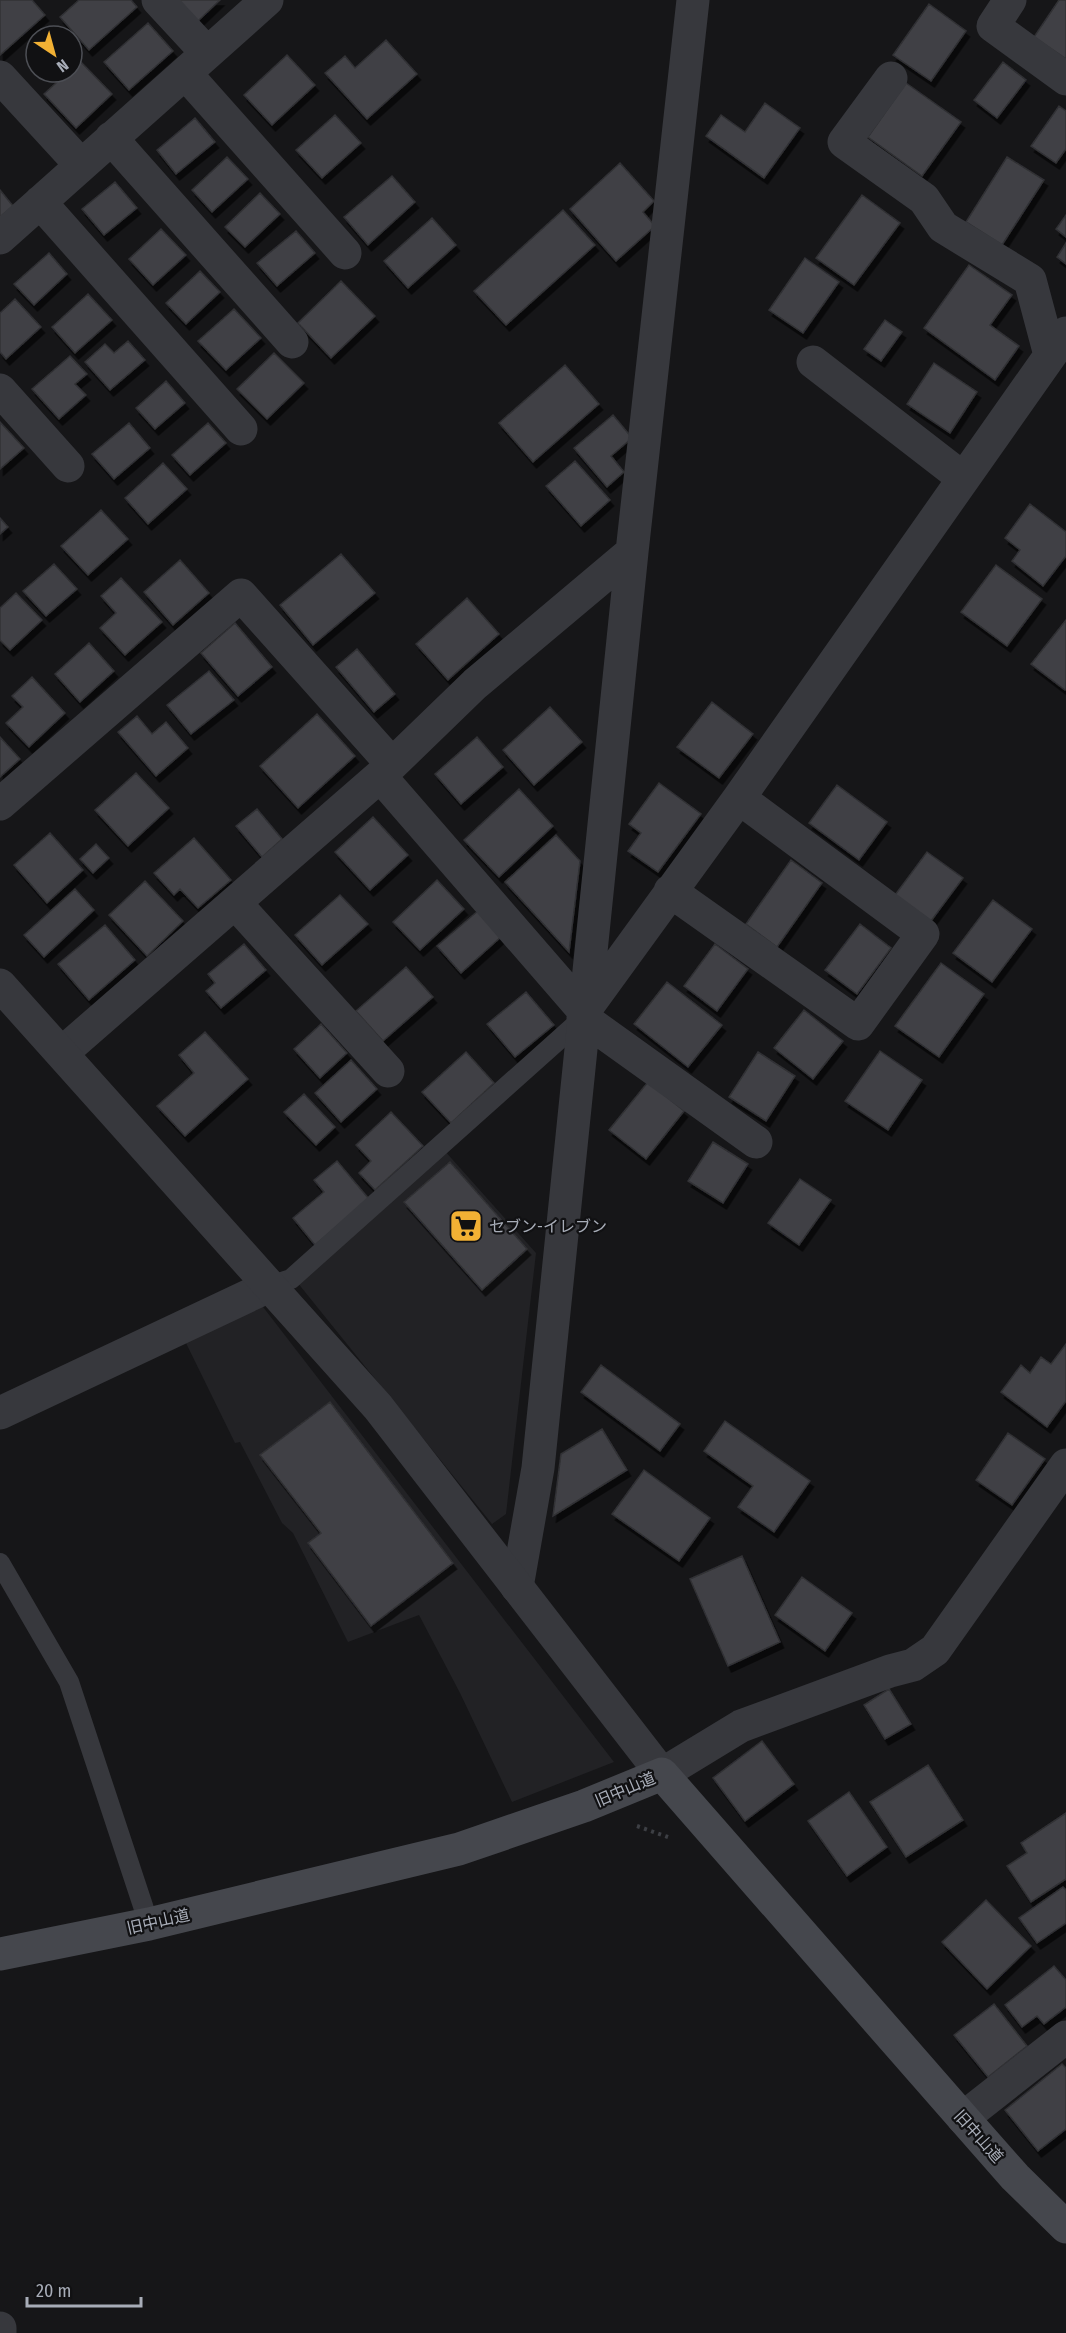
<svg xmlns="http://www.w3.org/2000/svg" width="1066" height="2333" font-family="'Fira Sans Condensed','Noto Sans JP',sans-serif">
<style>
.built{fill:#222225}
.building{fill:#404145;stroke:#303034;stroke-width:1.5;filter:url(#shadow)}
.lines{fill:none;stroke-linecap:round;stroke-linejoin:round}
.path{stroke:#3d3f44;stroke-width:4;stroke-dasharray:3 4.5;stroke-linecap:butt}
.service{stroke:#37383d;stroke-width:20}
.minor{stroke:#37383d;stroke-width:33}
.tertiary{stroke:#37383d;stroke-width:33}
.secondary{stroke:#45474d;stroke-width:33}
.labels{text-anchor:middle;stroke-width:4.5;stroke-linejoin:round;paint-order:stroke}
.poi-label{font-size:16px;fill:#a8adb8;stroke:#111113;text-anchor:start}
.street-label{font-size:16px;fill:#a8adb8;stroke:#111113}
</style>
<defs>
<filter id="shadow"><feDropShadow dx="3.5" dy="6" stdDeviation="0" flood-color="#0009"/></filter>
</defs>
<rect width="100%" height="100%" fill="#161618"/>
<path class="built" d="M444,1150L536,1253L506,1514L492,1524L297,1282Z
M260,1303L614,1762L512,1802L460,1693L419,1615L348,1642L293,1533L282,1523L240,1442L235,1443L185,1341Z"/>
<path class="building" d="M0,0H32L45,15L0,55Z
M79,0H131L137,7L89,50L60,17Z
M178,0H220L198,21Z
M1059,0H1066V59L1034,37Z
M929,4L966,31L931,81L893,55Z
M148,23L173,51L129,90L104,62Z
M386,40L417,74L367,119L325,73L345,56L355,68Z
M287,55L315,85L272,125L244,95Z
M80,61L112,94L76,128L44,94L68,72H72V68Z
M1003,62L1026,80L997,118L974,100Z
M906,83L961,122L922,176L868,137Z
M765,103L800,128L764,178L706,136L721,115L745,132Z
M1059,106L1066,111V149L1056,163L1031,146Z
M335,115L361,143L322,178L296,150Z
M195,118L215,142L176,174L157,150Z
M227,157L248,179L212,212L192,190Z
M1007,157L1044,180L1002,245L966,222Z
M620,163L654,201L643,212L655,226L616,261L570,209Z
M392,176L415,202L368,245L344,217Z
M115,182L137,208L104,235L82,209Z
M0,190L13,206L0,217Z
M260,193L280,214L245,247L225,227Z
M862,195L900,223L854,285L816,258Z
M563,210L595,245L506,325L474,291Z
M1066,215V237L1056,229Z
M432,218L456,245L408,288L384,261Z
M161,229L186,255L153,285L129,259Z
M296,231L315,253L277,286L257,263Z
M1066,243V264L1057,257Z
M49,253L67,274L34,305L14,284Z
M805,258L839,282L803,333L769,310Z
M969,265L1012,295L990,325L1019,346L995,380L924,328Z
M200,271L220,292L186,324L166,303Z
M341,281L375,316L331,358L298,323Z
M88,294L112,320L75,353L52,327Z
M15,299L41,327L6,359L0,352V313Z
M234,309L261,338L226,370L198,341Z
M885,320L902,332L881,361L864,349Z
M128,341L145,360L110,390L85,362L105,344L114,353Z
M274,353L304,383L267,419L237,389Z
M70,356L87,374L75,384L86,395L59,419L32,389Z
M934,363L977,392L950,433L907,404Z
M565,365L599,404L533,462L499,423Z
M166,381L185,403L155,429L136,408Z
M613,415L632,438L611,456L624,472L607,487L574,448Z
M0,422L24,448L0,469Z
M129,423L150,448L114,479L92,454Z
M208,423L226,443L190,475L172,455Z
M575,461L610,500L581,526L546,486Z
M163,463L187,489L148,524L125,498Z
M1030,504L1066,532V556L1043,586L1012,561L1020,550L1005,538Z
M101,510L128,539L88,575L61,546Z
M0,518L8,527L0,534Z
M341,554L375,593L313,645L280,605Z
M180,560L209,593L173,625L144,592Z
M54,564L77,589L46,616L23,591Z
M996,565L1042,599L1007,646L961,612Z
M121,578L162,622L125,655L100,628L116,613L101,596Z
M16,593L42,620L10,650L0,640V608Z
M467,598L499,634L448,680L416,644Z
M1066,620V689L1065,690L1031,664Z
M235,623L272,667L238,696L201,653Z
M89,643L114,671L80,702L55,674Z
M357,649L395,694L374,712L336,667Z
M209,671L234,700L191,734L167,705Z
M32,677L65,713L29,747L6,723L23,707L12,696Z
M712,702L753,734L719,778L677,747Z
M550,707L582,742L534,785L503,750Z
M317,714L355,756L298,808L260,766Z
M137,716L152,734L166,722L188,748L156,776L118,732Z
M0,737L20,759L0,777Z
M477,737L503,767L461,804L435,774Z
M136,773L169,808L128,846L95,810Z
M659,783L701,814L658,872L628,851L641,833L629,824Z
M837,785L887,822L859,860L809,823Z
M519,789L553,826L499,877L464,840Z
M257,809L282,839L262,857L236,826Z
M373,817L408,855L370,890L335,852Z
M50,833L83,870L47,903L14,865Z
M556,835L580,861L569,952L505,882Z
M194,838L231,880L198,908L180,889L174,895L154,873Z
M96,844L109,858L93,873L80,859Z
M927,852L963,878L931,921L895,895Z
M791,860L822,883L777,947L746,924Z
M437,880L464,909L420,950L393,922Z
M145,881L183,921L147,956L109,915Z
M75,889L94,910L44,957L24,935Z
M340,895L368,924L322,965L295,935Z
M993,900L1032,929L992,982L953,953Z
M479,910L502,936L461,973L437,946Z
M860,924L891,948L857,994L825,970Z
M105,925L135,960L89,1000L58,964Z
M244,944L266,970L221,1008L206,991L215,983L208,974Z
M715,944L748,969L717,1011L684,986Z
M941,963L984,994L939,1057L895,1026Z
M406,967L433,997L383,1041L356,1011Z
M667,982L722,1025L688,1067L634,1024Z
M526,992L554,1025L515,1057L487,1024Z
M804,1010L843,1041L813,1079L774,1048Z
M321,1024L347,1053L320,1078L294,1049Z
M205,1032L248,1079L185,1136L157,1106L194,1073L179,1055Z
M880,1051L922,1080L888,1130L845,1101Z
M466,1052L494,1083L451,1123L422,1092Z
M758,1052L795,1076L766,1121L729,1097Z
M351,1060L377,1089L341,1122L315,1093Z
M648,1082L684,1111L646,1159L609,1130Z
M304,1094L335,1127L316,1145L284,1112Z
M391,1112L423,1146L375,1190L359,1173L371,1161L356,1145Z
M713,1142L748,1164L723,1203L688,1181Z
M337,1161L369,1199L315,1245L293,1218L324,1192L314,1180Z
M450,1162L527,1249L482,1290L404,1202Z
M800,1179L831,1200L799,1245L768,1223Z
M1066,1344V1401L1047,1427L1001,1392L1021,1365L1030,1373L1041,1357L1051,1364Z
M601,1365L680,1424L660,1451L581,1392Z
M330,1402L453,1563L371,1626L308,1543L321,1533L260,1455Z
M725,1421L810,1481L774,1532L738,1507L753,1486L704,1451Z
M602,1429L627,1470L553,1516L561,1454Z
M1008,1433L1045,1459L1012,1505L976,1480Z
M644,1470L710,1518L679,1561L612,1514Z
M742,1556L780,1642L728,1666L690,1579Z
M802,1577L852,1613L825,1651L775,1615Z
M889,1689L911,1724L885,1739L864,1705Z
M762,1741L794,1784L745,1821L713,1778Z
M928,1765L963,1820L906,1857L870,1802Z
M849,1792L887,1847L847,1876L808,1821Z
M1066,1813V1879L1031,1902L1007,1866L1027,1853L1021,1843Z
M1063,1887L1066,1890V1923L1037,1943L1019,1918Z
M986,1900L1031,1946L987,1989L942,1942Z
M1054,1966L1066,1980V2007L1044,2024L1037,2016L1022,2027L1005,2005Z
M994,2004L1027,2046L988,2077L954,2035Z
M1062,2064L1066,2068V2129L1038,2151L1005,2110Z"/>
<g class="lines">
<path class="path" d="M637,1826L668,1837"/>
<path class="service" d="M269,1286L291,1279L583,1018
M0,1563L69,1682L149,1924"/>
<path class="minor" d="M158,0L207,53
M1010,0L993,26L1066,79
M185,73L345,253
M0,77L81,165
M891,78L844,142L924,199L943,227L1030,280L1050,355
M111,138L292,342
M40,202L241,429
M0,238L267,0
M813,362L963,478
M0,390L68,466
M380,776L475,684L632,552
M0,804L241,595L391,763
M670,891L858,1024L923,934L739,798
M236,904L388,1071
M585,1010L739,798L1066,333
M583,1018L756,1142
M62,1053L380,776L584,1011
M0,1413L269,1286
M517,1587L538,1468L632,552L693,0
M662,1774L741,1726L890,1671L913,1665L935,1650L1066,1465
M963,2118L1066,2037
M0,2328V2333"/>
<path class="tertiary" d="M0,985L378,1407L662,1774"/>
<path class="secondary" d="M0,1954L149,1924L459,1849L584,1806L662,1774L963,2118L1015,2177L1066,2227"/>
</g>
<defs>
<g id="supermarket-square" transform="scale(1.725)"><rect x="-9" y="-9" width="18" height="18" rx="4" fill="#f2b134" stroke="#111113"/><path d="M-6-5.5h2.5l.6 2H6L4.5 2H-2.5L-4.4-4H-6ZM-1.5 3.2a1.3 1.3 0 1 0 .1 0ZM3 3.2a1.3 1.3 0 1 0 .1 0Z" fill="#111"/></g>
</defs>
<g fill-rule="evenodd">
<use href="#supermarket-square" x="466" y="1226"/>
</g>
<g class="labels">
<g class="poi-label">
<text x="489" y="1232">セブン-イレブン</text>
</g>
<g class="street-label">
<text transform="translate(625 1789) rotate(-23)" y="6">旧中山道</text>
<text transform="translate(158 1921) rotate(-13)" y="6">旧中山道</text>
<text transform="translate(979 2136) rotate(48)" y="6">旧中山道</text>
</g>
</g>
<g transform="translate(54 54) rotate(144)"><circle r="28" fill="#111113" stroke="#4d4f55" stroke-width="1.5"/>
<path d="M0-4.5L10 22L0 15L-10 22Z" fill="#f2b134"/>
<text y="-9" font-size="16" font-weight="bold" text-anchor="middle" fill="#a8adb8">N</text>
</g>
<path d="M27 2297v9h114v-9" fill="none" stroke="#a8adb8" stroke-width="3"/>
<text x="36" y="2297" font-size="18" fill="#a8adb8" stroke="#111113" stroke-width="4.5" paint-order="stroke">20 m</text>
</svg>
